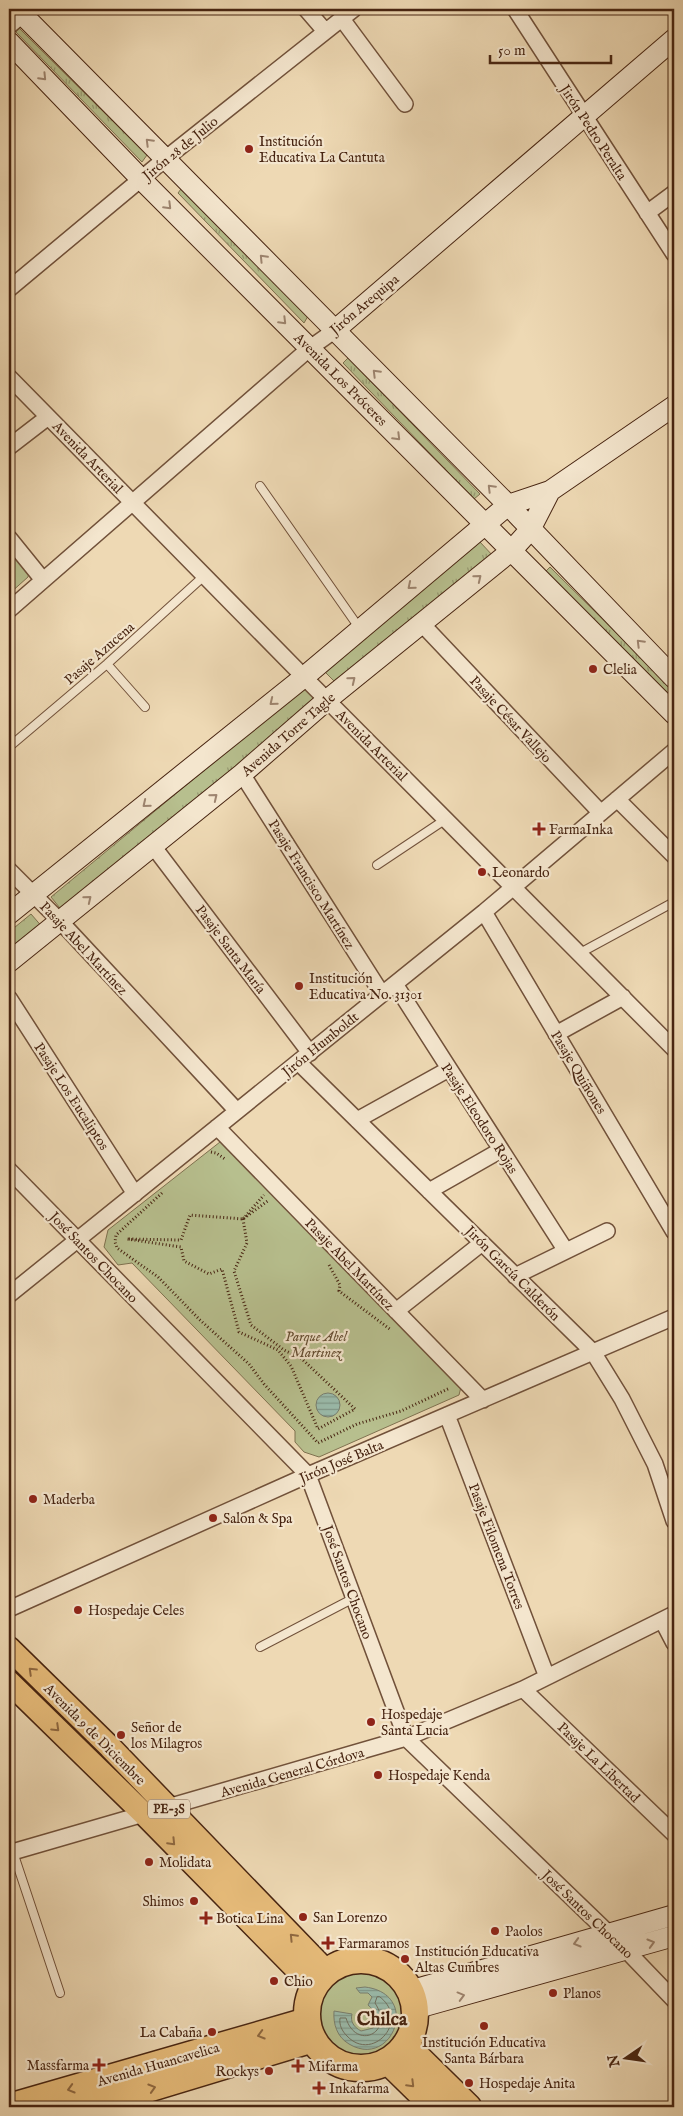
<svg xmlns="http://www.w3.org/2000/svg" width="683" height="2116" font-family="'IM FELL English',serif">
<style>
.grass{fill:url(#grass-tufts);stroke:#7f7250}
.park{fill:#b7bf8e;stroke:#7f7250}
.water{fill:url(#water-rules);stroke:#797e6d}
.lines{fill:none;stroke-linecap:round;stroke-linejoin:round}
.shore{stroke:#706f5e;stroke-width:1}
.lane-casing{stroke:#71513a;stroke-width:10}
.street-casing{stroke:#71513a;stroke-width:18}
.secondary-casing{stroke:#472411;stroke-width:22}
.primary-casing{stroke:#472411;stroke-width:25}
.highway-casing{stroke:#472411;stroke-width:29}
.path{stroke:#472411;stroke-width:3;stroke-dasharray:1 2.5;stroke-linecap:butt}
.lane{stroke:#f4e6ce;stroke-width:8}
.street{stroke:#f4e6ce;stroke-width:15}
.secondary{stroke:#f4e6ce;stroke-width:20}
.primary{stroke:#e7bc7a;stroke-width:22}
.highway{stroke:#e7bc7a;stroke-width:26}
.oneway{stroke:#9e8570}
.oneway2{stroke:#8f6840}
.poi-dot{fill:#8f2418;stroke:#f4e6ce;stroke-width:2}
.labels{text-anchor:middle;stroke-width:4.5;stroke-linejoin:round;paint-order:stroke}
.shield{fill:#f4e6ce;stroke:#7b5e4a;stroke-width:1}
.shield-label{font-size:12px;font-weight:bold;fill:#472411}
.street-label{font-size:14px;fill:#472411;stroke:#f4e6ce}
.poi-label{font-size:14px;fill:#472411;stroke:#f4e6ce;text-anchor:start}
.park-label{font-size:14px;font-style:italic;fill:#634b30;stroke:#f4e6ce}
.district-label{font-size:19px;font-weight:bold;fill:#472411;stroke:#f4e6ce}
</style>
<defs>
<pattern id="grass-tufts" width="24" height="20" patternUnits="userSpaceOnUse" patternTransform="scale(1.25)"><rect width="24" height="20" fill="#b7bf8e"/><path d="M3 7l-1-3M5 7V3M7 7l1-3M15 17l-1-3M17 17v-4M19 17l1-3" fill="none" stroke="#979b73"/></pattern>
<pattern id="water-rules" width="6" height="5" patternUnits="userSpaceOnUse" patternTransform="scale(1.25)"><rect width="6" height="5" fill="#9abaaa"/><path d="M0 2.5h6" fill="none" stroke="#7f9789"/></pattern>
</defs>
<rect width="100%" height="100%" fill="#eed9b4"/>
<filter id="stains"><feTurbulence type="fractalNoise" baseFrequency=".004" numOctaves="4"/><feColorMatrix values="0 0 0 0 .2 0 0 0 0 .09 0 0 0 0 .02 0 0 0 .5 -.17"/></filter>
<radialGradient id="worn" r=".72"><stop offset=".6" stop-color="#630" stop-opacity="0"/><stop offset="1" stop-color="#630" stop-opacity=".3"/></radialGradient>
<path class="grass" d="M19,28L147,155L142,162L16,32Z
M181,189L308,316L304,323L178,193Z
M348,358L480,494L474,499L343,363Z
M480,542L494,557L339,686L324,671Z
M550,567L674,690V700L546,571Z
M305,687L318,703L64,913L51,897Z
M31,914L44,929L9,958V932Z"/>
<path class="park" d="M9,545L29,572L28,577L9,594Z
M220,1142L224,1143L462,1383L459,1395L319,1457L304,1452L295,1442V1431L132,1263L118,1265L104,1247L108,1230Z
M317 2016a43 43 0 1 1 86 0a43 43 0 1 1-86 0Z"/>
<path class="water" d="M316 1405a12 12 0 1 1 24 0a12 12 0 1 1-24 0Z
M365,1987C422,1994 392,2070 349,2044C337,2037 333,2024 334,2011L352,2014C350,2022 354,2027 361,2031L373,2028C379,2018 376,2012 368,2005L372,1997L368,1993H360L356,1988Z"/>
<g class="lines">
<path class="shore" d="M380,1997C411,2021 372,2063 347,2036C342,2031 339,2025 340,2018H346C356,2051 395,2033 375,2003L377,1997Z"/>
<g class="lane-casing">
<path id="lane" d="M260,486L360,629
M107,664L145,707
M9,747L107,664L204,576
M377,865L446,819
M580,953L674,902
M260,1647L354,1598
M9,1840L60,1993"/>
</g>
<g class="street-casing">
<path id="street" d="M306,9L325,31
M515,9L674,254
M342,19L405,104
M9,26L30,9
M647,213L674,193
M9,289L165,159L354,9
M9,377L304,677L674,1049
M9,447L48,417
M9,538L43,580
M9,610L310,348L334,331
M422,624L601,813
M242,774L382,994
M617,799L674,856
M153,846L310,1053
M9,870L60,921L237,1111
M484,912L674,1232
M395,984L566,1251
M9,998L135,1194
M556,1034L623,997
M298,1062L593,1352L622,1399L655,1464L674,1521
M357,1120L449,1069
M217,1127L483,1400
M9,1170L308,1475L406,1738L626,1950L674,2000
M429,1191L501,1150
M515,1276L607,1231
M9,1295L484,912L674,751
M396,1311L482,1243
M447,1415L547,1677
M9,1609L308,1475L674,1317
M662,1620L674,1643
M523,1689L674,1834
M9,1853L406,1738L523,1689L674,1614"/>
</g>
<g class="secondary-casing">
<path id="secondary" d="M17,9L508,505L674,678
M9,42L141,179L674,714
M334,331L674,39
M9,914L304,677L508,505L550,491L674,406
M9,962L242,774L327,700L511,551L530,530L550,491
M409,1991L674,1915
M414,2009L674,1936"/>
</g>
<g class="primary-casing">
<path id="primary" d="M9,1648L110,1747L327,1972
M9,1682L144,1814L314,1987"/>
</g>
<g class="highway-casing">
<path id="highway" d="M307 2014a54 54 0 1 1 108 0a54 54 0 1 1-108 0Z
M405,2045L468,2107
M388,2061L435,2107
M9,2107L307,2021
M88,2107L313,2039"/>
</g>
<path class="path" d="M211,1152L216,1153L225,1159
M162,1193L116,1235L115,1242L117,1248L158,1277L200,1320L249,1364L264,1384L318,1443L357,1424L401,1411L450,1388
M243,1219L264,1195
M243,1219L247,1243L234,1271L251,1325L284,1350L302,1359L355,1409L318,1429L291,1366L278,1350L239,1332L222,1269L209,1274L184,1261L181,1247L127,1239L181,1240L190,1215L243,1219L269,1200
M329,1265L340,1285L339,1291L391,1330"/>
<use href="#lane" class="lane"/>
<use href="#street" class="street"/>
<use href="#secondary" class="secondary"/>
<use href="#primary" class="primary"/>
<use href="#highway" class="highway"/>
</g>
<defs><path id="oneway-chevron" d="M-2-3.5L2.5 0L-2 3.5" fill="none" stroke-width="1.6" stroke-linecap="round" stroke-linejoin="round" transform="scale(1.25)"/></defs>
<g class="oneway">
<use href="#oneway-chevron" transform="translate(43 77) rotate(46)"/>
<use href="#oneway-chevron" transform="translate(149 142) rotate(-135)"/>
<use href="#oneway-chevron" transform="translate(168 206) rotate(45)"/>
<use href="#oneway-chevron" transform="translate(263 258) rotate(-134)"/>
<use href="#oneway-chevron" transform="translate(283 321) rotate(45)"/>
<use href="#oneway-chevron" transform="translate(376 373) rotate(-135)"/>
<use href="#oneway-chevron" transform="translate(397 437) rotate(45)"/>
<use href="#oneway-chevron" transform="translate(491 488) rotate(-135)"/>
<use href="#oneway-chevron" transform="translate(478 578) rotate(-39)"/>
<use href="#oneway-chevron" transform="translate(411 586) rotate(140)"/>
<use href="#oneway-chevron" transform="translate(640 643) rotate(-135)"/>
<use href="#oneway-chevron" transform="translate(352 680) rotate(-39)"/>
<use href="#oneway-chevron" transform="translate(273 702) rotate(141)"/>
<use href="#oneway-chevron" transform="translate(214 797) rotate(-39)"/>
<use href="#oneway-chevron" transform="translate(146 804) rotate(141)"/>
<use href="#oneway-chevron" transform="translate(88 899) rotate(-39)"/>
<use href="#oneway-chevron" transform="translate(577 1943) rotate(164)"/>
<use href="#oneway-chevron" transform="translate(651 1943) rotate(-16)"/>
<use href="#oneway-chevron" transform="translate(461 1996) rotate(-15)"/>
</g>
<g class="oneway2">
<use href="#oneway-chevron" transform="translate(32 1671) rotate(-136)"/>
<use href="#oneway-chevron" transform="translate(56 1728) rotate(44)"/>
<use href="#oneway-chevron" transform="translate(172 1842) rotate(46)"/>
<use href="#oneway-chevron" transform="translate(293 1937) rotate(-134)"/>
<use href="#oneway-chevron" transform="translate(261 2035) rotate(164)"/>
<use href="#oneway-chevron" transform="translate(411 2084) rotate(45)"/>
<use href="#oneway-chevron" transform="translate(152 2088) rotate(-17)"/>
<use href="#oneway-chevron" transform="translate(71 2089) rotate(164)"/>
</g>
<g class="poi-dot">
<circle cx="249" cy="149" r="5"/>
<circle cx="593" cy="669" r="5"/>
<path d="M536.5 821.5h5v5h5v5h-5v5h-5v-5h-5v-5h5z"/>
<circle cx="482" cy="872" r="5"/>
<circle cx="299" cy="986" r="5"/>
<circle cx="33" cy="1499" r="5"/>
<circle cx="213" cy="1518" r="5"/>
<circle cx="78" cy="1610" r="5"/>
<circle cx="371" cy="1722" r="5"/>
<circle cx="121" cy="1735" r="5"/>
<circle cx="378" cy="1775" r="5"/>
<circle cx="149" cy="1862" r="5"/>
<circle cx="194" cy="1901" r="5"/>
<circle cx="303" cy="1917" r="5"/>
<path d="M203.5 1910.5h5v5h5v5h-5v5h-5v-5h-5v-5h5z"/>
<circle cx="495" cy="1931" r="5"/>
<path d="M325.5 1935.5h5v5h5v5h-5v5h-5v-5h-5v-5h5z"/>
<circle cx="405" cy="1959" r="5"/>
<circle cx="274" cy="1981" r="5"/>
<circle cx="553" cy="1993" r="5"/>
<circle cx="484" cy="2026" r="5"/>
<circle cx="212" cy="2032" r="5"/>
<path d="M96.5 2057.5h5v5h5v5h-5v5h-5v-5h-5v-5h5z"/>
<path d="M295.5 2058.5h5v5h5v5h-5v5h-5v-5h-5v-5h5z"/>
<circle cx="269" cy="2071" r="5"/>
<circle cx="469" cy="2083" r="5"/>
<path d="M316.5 2080.5h5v5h5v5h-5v5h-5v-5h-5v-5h5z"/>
</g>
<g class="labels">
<rect class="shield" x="148" y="1799.5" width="42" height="19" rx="4"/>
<g class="shield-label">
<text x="169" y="1813">PE-3S</text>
</g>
<g class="street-label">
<text transform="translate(594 132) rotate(57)" y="5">Jirón Pedro Peralta</text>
<text transform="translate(180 148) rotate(-39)" y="5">Jirón 28 de Julio</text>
<text transform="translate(364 304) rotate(-40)" y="5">Jirón Arequipa</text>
<text transform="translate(341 379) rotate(45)" y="5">Avenida Los Próceres</text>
<text transform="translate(88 457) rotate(46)" y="5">Avenida Arterial</text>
<text transform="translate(99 653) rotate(-41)" y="5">Pasaje Azucena</text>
<text transform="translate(511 719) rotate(47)" y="5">Pasaje César Vallejo</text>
<text transform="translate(288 734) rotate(-41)" y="5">Avenida Torre Tagle</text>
<text transform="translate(372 745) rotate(45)" y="5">Avenida Arterial</text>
<text transform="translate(312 884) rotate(58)" y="5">Pasaje Francisco Martínez</text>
<text transform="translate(84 948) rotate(47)" y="5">Pasaje Abel Martínez</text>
<text transform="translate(231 949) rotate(53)" y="5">Pasaje Santa María</text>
<text transform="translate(320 1044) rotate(-39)" y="5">Jirón Humboldt</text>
<text transform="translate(579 1072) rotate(59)" y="5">Pasaje Quiñones</text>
<text transform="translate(72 1096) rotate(57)" y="5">Pasaje Los Eucaliptos</text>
<text transform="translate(480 1118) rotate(57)" y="5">Pasaje Eleodoro Rojas</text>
<text transform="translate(94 1257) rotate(46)" y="5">José Santos Chocano</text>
<text transform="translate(350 1264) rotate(46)" y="5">Pasaje Abel Martínez</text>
<text transform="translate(513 1273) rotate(45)" y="5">Jirón García Calderón</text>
<text transform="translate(341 1461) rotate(-23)" y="5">Jirón José Balta</text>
<text transform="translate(497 1546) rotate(69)" y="5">Pasaje Filomena Torres</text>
<text transform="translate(348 1582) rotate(70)" y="5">José Santos Chocano</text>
<text transform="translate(95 1734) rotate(45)" y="5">Avenida 9 de Diciembre</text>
<text transform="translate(599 1762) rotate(44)" y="5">Pasaje La Libertad</text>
<text transform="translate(292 1772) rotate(-16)" y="5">Avenida General Córdova</text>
<text transform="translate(588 1914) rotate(44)" y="5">José Santos Chocano</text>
<text transform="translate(158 2064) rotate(-16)" y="5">Avenida Huancavelica</text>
</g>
<g class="poi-label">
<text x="259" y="146">Institución<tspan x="259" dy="16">Educativa La Cantuta</tspan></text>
<text x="603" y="674">Clelia</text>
<text x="549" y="834">FarmaInka</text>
<text x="492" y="877">Leonardo</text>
<text x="309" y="983">Institución<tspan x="309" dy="16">Educativa No. 31301</tspan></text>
<text x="43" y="1504">Maderba</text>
<text x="223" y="1523">Salon &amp; Spa</text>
<text x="88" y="1615">Hospedaje Celes</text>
<text x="381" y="1719">Hospedaje<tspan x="381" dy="16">Santa Lucia</tspan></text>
<text x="131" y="1732">Señor de<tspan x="131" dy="16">los Milagros</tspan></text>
<text x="388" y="1780">Hospedaje Kenda</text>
<text x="159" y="1867">Molidata</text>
<text x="184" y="1906" text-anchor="end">Shimos</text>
<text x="313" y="1922">San Lorenzo</text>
<text x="216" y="1923">Botica Lina</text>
<text x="505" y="1936">Paolos</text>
<text x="338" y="1948">Farmaramos</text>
<text x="415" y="1956">Institución Educativa<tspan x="415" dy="16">Altas Cumbres</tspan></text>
<text x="284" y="1986">Chio</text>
<text x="563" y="1998">Planos</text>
<text x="202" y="2037" text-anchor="end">La Cabaña</text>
<text x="484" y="2047" text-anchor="middle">Institución Educativa<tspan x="484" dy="16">Santa Bárbara</tspan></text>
<text x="89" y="2070" text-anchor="end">Massfarma</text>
<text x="308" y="2071">Mifarma</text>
<text x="259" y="2076" text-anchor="end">Rockys</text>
<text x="479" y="2088">Hospedaje Anita</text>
<text x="329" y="2093">Inkafarma</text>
</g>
<g class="park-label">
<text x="316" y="1341">Parque Abel<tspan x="316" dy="16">Martinez</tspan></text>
</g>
<g class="district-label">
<text x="382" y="2025">Chilca</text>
</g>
</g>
<rect width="683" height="2116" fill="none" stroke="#eed9b4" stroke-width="30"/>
<rect x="10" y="10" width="663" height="2096" fill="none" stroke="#472411" stroke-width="2.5"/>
<rect x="15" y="15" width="653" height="2086" fill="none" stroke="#472411"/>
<g transform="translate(626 2058) rotate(257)" stroke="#f4e6ce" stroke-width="4" paint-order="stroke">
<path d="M0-4L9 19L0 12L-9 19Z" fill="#472411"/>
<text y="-8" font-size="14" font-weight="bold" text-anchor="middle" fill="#472411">N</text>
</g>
<path d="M490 55v8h121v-8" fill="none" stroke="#472411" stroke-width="2.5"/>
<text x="498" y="55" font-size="15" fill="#472411" stroke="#f4e6ce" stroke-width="4" paint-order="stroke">50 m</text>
<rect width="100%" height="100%" filter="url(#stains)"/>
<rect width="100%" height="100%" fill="url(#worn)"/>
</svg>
